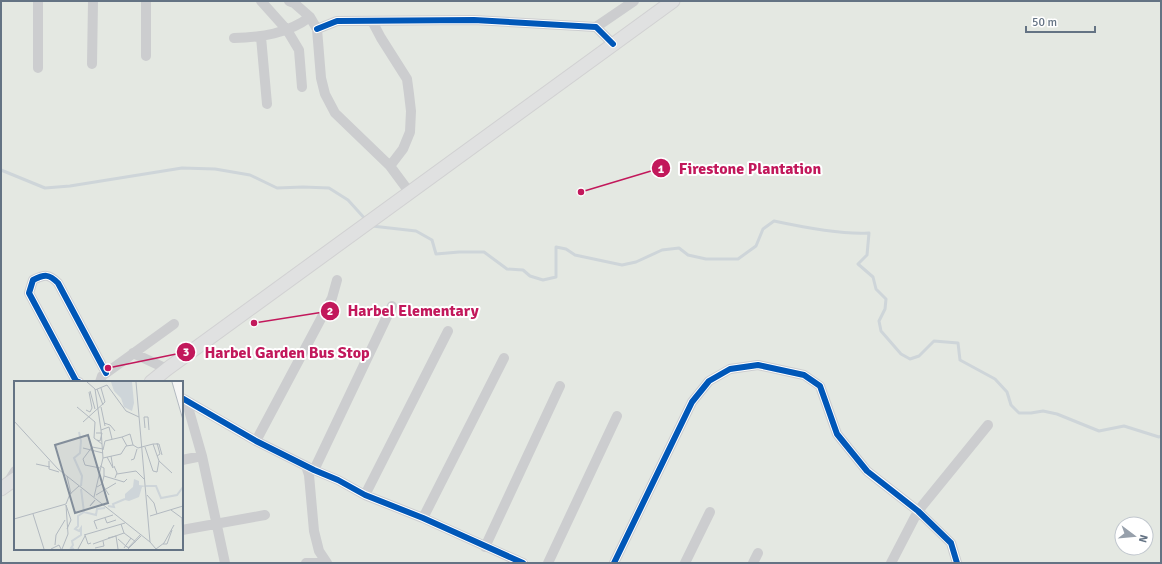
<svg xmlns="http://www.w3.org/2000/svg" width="1162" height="564" font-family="Signika,sans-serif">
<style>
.green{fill:#e4e8e2;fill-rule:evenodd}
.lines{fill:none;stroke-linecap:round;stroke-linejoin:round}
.stream{stroke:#ced5d9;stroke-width:3}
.major-casing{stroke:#d1d1d2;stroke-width:15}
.minor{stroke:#cccdcf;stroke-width:10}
.major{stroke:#e0e1e1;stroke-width:13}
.cycleway-casing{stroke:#fff;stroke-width:8}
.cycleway{stroke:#0057b8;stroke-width:6}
.inset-river{fill:none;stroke:#ced5d9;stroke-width:2}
.inset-road{fill:none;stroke:#b2b9c0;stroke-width:1}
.view{fill:#838e9b;fill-opacity:0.15;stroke:#838e9b;stroke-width:2}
.inset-edge{fill:none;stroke:#647384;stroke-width:2}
.leader{fill:none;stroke:#c2185b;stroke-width:1.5}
.callout-dot{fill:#c2185b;stroke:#fff;stroke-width:1.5}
.mark-label{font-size:12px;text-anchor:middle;font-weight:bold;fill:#fff}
.callout-label{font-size:16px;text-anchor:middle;font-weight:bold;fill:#c2185b;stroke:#fff;stroke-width:4;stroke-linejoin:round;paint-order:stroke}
</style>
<rect width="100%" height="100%" fill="#f5f5f4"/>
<path class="green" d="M1,1H1161V563H1ZM15,382H182V549H15ZM1122,524H1146V548H1122Z"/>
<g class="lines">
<path class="stream" d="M1,170L45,188L70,186L182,168L215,169L250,175L277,188L303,187L329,188L348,200L367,221
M372,226L416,231L432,240L436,254L459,252H484L507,269L523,270L530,276L543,280L556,277V247L566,249L575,255L622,265L636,262L662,250L679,248L688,255L706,259H738L756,246L763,229L774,221C802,227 842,235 869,233L867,255L858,264L873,277L876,289L886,299L885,309L879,321L881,331L901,354L910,359L919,356L934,341L958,343L960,360L995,379L1007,392L1011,405L1019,413H1031L1043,411L1057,414L1099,431L1124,426L1159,437L1161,436"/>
<g class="major-casing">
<path id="major" d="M151,382L167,369L673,1
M1,489L15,479"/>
</g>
<path class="minor" d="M261,1L287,30L299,50L302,87
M289,1L294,3L310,17L317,29L321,78L325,94L335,113L390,166L410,193
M372,21L381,38L407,79L409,94L411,111L410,132L403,149L390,166
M596,27L634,1
M317,29L337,21L474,20L596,27L613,44
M261,37L267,104
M234,38C262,37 287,34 310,17
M146,56V1
M92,64L93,1
M38,68V1
M133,353L167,369
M79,382L76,381L29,293L33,280C45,274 49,274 58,283L106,373
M100,382L102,376L174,324
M182,398L256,441L314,470L338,480L365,495L423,518L523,563
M186,400L202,456L225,563
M256,441L332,298L337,280
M182,460L202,456
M306,466L309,475L314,531L319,551L327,563
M314,470L392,306
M7,484L15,471
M365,495L448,331
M423,518L504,358
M182,530L265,515
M485,547L560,386
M306,563H324
M548,563L617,416
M614,563L692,402L709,381L730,369L758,365L804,375L820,386L837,434L867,471L918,511L951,543L957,563
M685,563L710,512
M753,563L758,553
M891,563L918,511L988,425"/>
<use href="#major" class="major"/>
<g class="cycleway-casing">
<path id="cycleway" d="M317,29L337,21L474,20L596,27L613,44
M79,382L76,381L29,293L33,280C45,274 49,274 58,283L106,373
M182,398L256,441L314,470L338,480L365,495L423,518L523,563
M614,563L692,402L709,381L730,369L758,365L804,375L820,386L837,434L867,471L918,511L951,543L957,563"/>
</g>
<use href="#cycleway" class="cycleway"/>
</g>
<g transform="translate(14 381)">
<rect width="169" height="169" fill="#f5f5f4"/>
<path d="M0,1H158L169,41V168H0Z" fill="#e4e8e2"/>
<path d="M97,1H118L120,22L118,30L110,26L107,17L100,10ZM120,98L125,100V104L133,105L128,106L125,116L115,120L111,119V113L119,106Z" fill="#ced5d9"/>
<path class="inset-river" d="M65,51L67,60L66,72L60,77L68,95L67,105M132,105H142L147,117L163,114L169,106M67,108L70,131M94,125L100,126L99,123L111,118M60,168L57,167L59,164L58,160L67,154V147L65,150L61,148L64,145V135L70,131L82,134L83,128L91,127"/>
<path class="inset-road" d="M73,1L81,8L87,49L89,77L80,116M122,1L136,161M158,1L169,39M83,8L89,24M81,9L93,4L112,30L125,36M76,10L81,28M63,26L81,41L80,57L88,63M87,26L91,45M72,29L76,31L78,27L75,11M134,36L135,49M0,40L44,88L136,161L142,168M69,41L91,21L87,7M90,42L96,44L101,50M131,47L130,36H134M87,49L95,46L98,58M82,52H88L86,60L83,59M108,56L116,53L119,64M139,63H145L148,74M131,66L139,90L143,91L145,80M69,67L89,72M89,69L91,60L108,56L113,65M143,75L146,73L143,62M93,76L99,87L97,75M89,77L107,73L112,65L119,64L124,67L139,63L145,80L158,92M117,79L120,78L123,68M35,80V88L45,91M22,83L36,86M100,85L103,92L101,97M86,87L71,84L69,78L78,66L89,68M103,93L122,90L130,98M53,95L57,113M90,95L110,101L113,98M88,103L95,114M83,106L88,103L90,95V87L86,85M82,114L102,102M133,114L140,122L143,133M81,119L76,125L81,119M52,124L57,139L53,148M157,129L168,137L169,165M19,133L30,168M136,135L169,125M91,137L93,142L102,139M0,138L52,123L56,113L65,105M107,143L110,152L122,161M83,148L80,140L99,134M70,154L111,142M71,154L74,163L77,162M94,157L102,155L104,168M104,158L113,166H114V167L127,153M79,163L110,152M149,163H153L158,149M41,164L42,154L51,139M81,167L90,165L89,160M110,167L117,157M37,168L45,164L47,168M48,168L54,153L52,124M64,168L71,155M114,168L127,155M142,168L150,162L160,144"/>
<path class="view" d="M74,54L94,122L61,132L41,64Z"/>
<rect width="169" height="169" class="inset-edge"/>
</g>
<path class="leader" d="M581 192L661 168M254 323L330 311M108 368L186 352"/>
<g class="callout-dot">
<circle cx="581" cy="192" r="4"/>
<circle cx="254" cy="323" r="4"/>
<circle cx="108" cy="368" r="4"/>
<circle cx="661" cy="168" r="10"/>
<circle cx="330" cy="311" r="10"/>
<circle cx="186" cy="352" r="10"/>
</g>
<g class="mark-label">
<text x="661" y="173">1</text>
<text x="330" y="315">2</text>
<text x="186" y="356">3</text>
</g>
<g class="callout-label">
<text x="750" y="174">Firestone Plantation</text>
<text x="413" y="316">Harbel Elementary</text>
<text x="287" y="358">Harbel Garden Bus Stop</text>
</g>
<rect width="1162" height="564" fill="none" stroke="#647384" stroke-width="4"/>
<g transform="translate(1134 536) rotate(106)"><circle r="19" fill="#ffffff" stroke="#c1c7ce"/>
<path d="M0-3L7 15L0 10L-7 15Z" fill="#97a0ab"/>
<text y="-6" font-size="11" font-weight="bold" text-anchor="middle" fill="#647384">N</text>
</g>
<path d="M1026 26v6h69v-6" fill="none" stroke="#647384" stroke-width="2"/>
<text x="1032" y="26" font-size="12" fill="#647384" stroke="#ffffff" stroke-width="3" paint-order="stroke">50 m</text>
</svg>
